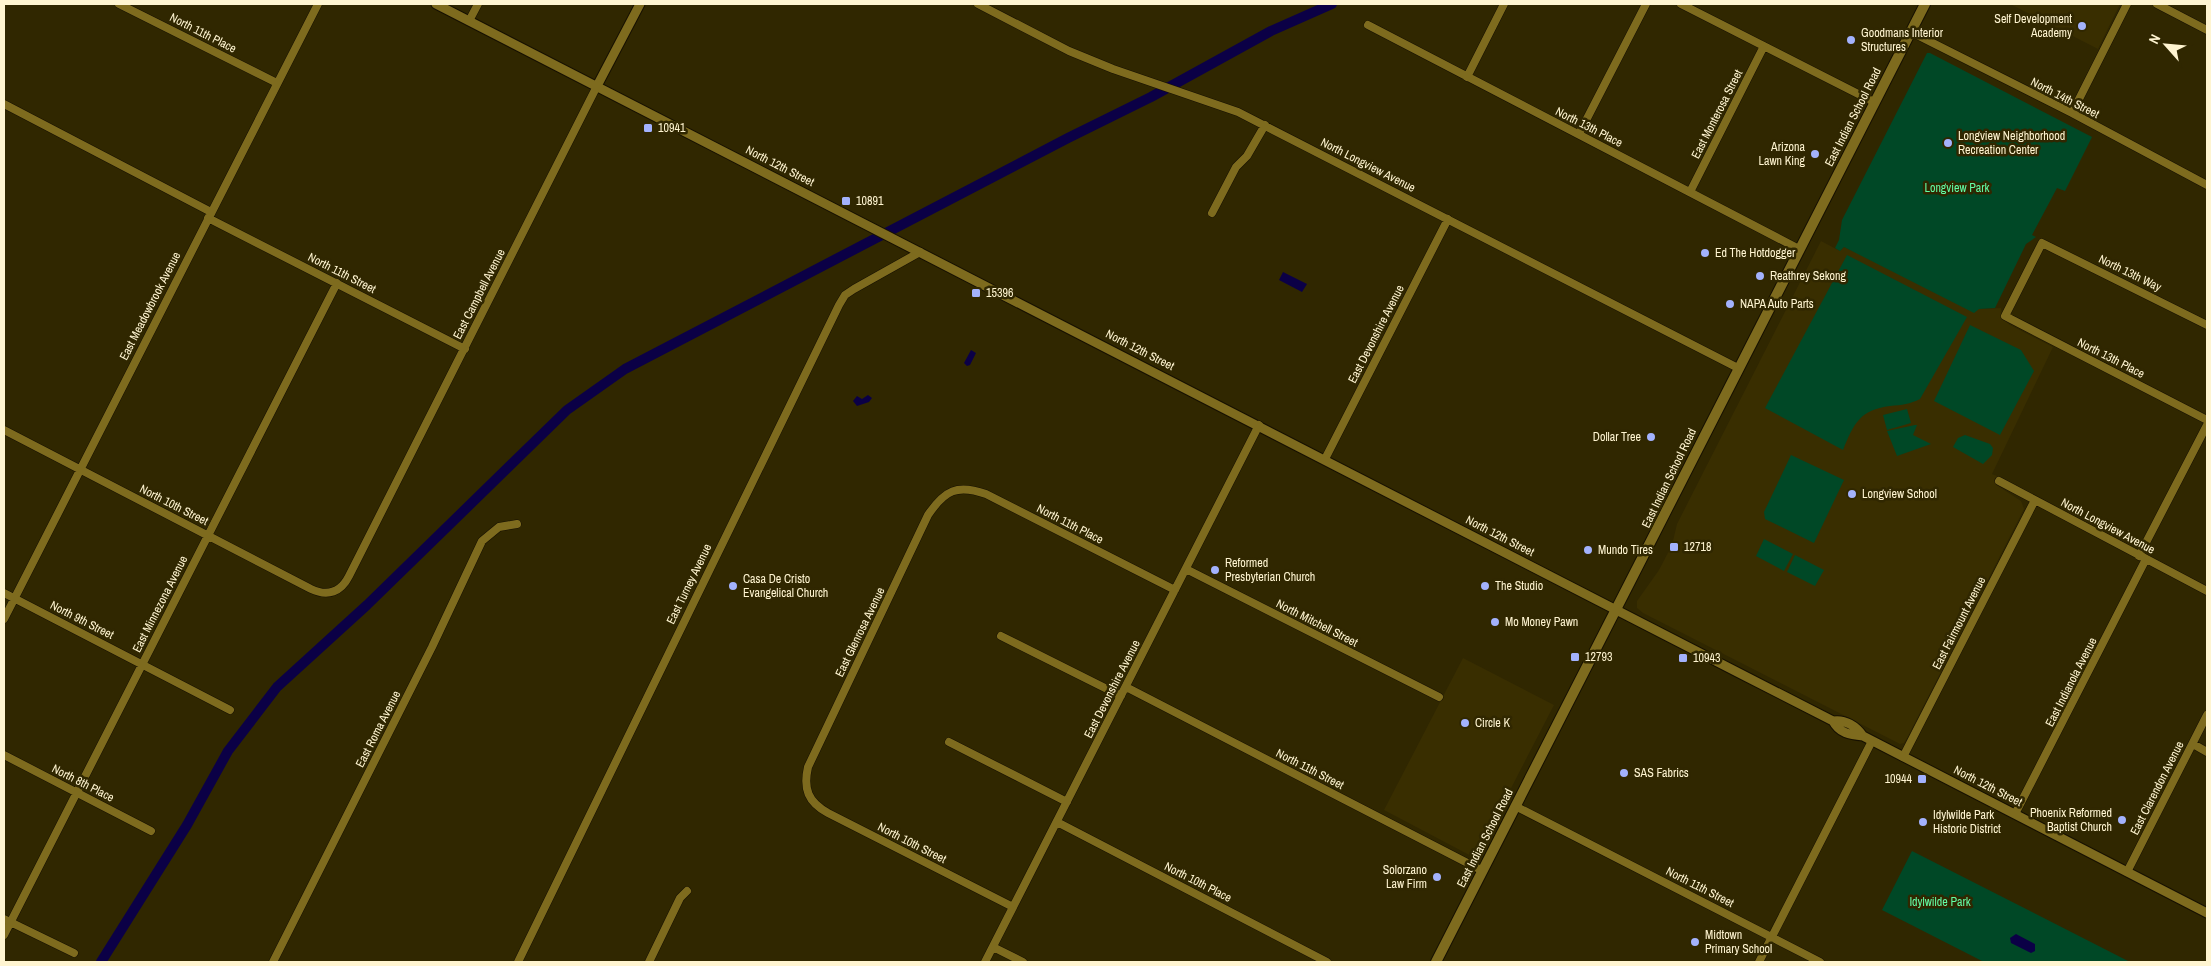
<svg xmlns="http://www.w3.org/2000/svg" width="2211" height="966" font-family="'Archivo Narrow',sans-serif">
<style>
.built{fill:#392e00}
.green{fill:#004826}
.water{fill:#0b0046}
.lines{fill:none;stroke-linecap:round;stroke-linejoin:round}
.canal{stroke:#0b0046;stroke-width:10}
.minor-casing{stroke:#161000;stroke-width:9}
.tertiary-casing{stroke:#161000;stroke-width:11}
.secondary-casing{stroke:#161000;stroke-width:12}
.minor{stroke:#7e6b1e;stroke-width:8}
.tertiary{stroke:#7e6b1e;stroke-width:9}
.secondary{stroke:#7e6b1e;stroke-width:10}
.poi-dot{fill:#a3b2fd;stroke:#302700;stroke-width:2}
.labels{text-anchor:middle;stroke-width:5;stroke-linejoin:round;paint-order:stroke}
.poi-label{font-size:12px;fill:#fff5d1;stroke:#302700;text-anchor:start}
.street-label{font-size:12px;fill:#fff5d1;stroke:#302700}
.park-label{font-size:12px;fill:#62fea6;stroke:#302700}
</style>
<rect width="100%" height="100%" fill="#302700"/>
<path class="built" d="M2010,4H2120L2098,49Z
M1821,241L1840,251L1844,247L1979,309L2001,308L2002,318L2010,325L2053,347L1992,474L1997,476L1994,480L1995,484L2021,501L2024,509L1907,738L1904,743L1900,744L1643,613L1637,608V601L1659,570L1672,545L1677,524Z
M1463,658L1554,705L1475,858L1384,810Z"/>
<path class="green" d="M1927,53H1930L2092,137L2065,191L2057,188L2032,235L2036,237L2026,244L1995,308L1979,309L1974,313L1844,247L1840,251L1835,248L1839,240L1842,220Z
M1847,255L1967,317L1920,399C1910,404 1902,405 1890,406C1860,410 1854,423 1843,450L1765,408Z
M1970,325L2021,350L2034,371L2000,435L1934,401Z
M1907,409L1911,423L1887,430L1883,415Z
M1915,425H1917L1913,435L1931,444L1897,456L1887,431Z
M1965,435L1990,444L1993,448L1992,455L1983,464L1953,447L1958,438Z
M1791,455L1844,480L1814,543L1765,519L1764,512Z
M1764,539L1793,554L1784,571L1756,556Z
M1795,555L1824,570L1815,586L1787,572Z
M1912,851L2130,962H1984L1882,910Z"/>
<path class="water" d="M1283,272L1307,284L1302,292L1279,280Z
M971,350L976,353L970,365L967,366L964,363Z
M868,395L872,398L869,402L857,406L853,401L857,396L862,399Z
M2016,934L2035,944V951L2031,953L2011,943L2010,938Z"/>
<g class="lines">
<path class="canal" d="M101,962L187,825L228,751L277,687L367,605L567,410L625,369L1068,138L1151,97L1271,31L1332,4"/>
<g class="minor-casing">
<path id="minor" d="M119,4L277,83
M978,4L1069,51L1113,69L1238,112L1738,368
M1681,4L1874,102
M2157,4L2207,30
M469,21L478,4
M1368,25L1799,249
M1911,32L2072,113L2207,185
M1467,77L1504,4
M4,104L211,212
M2072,113L2127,4
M1579,134L1646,4
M1690,192L1764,46
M1212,213L1236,167L1247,156L1265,125
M208,218L465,349
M2207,325L2042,243L2005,316L2207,420
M4,430L311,589C328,597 341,592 349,576L597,86
M1325,459L1448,219
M1999,481L2207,591
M2139,556L2207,425
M1186,569L1439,697
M4,593L230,710
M4,619L318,4
M1001,636L1121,696
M1126,687L1483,871
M949,742L1067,802
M2193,744L2207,752
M4,755L151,831
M1903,757L2035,500
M1515,806L1820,962
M2015,814L2146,559
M1057,822L1327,962
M2127,872L2207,715
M1013,907L828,813C808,802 803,789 808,767L928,515C945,490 957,484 986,494L1175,590
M4,919L74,953
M4,935L337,283
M993,947L1023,962
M273,962L432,647L482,541L499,527L517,524
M518,962L839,305L845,295L854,289L920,252
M649,962L680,898L687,891
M985,962L1259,425
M1759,962L1872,741"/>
</g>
<g class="tertiary-casing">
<path id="tertiary" d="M436,4L1739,673L1833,721C1845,719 1856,726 1863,736
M597,86L640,4
M1833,721C1839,733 1850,735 1863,736L2207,913"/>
</g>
<g class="secondary-casing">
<path id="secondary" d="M1436,962L1925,4"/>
</g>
<use href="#minor" class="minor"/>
<use href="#tertiary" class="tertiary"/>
<use href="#secondary" class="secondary"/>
</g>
<g class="poi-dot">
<circle cx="2082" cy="26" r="5"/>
<circle cx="1851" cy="40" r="5"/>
<rect x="643" y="123" width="10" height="10" rx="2.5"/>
<circle cx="1948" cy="143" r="5"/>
<circle cx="1815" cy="154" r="5"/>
<rect x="841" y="196" width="10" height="10" rx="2.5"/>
<circle cx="1705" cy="253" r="5"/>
<circle cx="1760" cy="276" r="5"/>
<rect x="971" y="288" width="10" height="10" rx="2.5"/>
<circle cx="1730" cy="304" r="5"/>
<circle cx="1651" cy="437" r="5"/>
<circle cx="1852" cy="494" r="5"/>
<rect x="1669" y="542" width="10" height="10" rx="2.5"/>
<circle cx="1588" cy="550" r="5"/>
<circle cx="1215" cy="570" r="5"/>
<circle cx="733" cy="586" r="5"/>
<circle cx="1485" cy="586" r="5"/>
<circle cx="1495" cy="622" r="5"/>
<rect x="1570" y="652" width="10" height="10" rx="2.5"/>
<rect x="1678" y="653" width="10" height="10" rx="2.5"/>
<circle cx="1465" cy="723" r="5"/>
<circle cx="1624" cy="773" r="5"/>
<rect x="1917" y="774" width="10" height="10" rx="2.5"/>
<circle cx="2122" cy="820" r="5"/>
<circle cx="1923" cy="822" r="5"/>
<circle cx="1437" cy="877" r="5"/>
<circle cx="1695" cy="942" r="5"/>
</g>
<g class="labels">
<g class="poi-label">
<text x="2072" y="23" text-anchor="end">Self Development<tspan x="2072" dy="14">Academy</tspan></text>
<text x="1861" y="37">Goodmans Interior<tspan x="1861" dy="14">Structures</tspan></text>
<text x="658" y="132">10941</text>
<text x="1958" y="140">Longview Neighborhood<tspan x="1958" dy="14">Recreation Center</tspan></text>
<text x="1805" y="151" text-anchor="end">Arizona<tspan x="1805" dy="14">Lawn King</tspan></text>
<text x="856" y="205">10891</text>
<text x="1715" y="257">Ed The Hotdogger</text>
<text x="1770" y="280">Reathrey Sekong</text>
<text x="986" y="297">15396</text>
<text x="1740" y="308">NAPA Auto Parts</text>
<text x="1641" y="441" text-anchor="end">Dollar Tree</text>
<text x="1862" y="498">Longview School</text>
<text x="1684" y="551">12718</text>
<text x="1598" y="554">Mundo Tires</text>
<text x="1225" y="567">Reformed<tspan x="1225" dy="14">Presbyterian Church</tspan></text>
<text x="743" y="583">Casa De Cristo<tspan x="743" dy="14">Evangelical Church</tspan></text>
<text x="1495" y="590">The Studio</text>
<text x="1505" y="626">Mo Money Pawn</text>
<text x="1585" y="661">12793</text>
<text x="1693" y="662">10943</text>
<text x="1475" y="727">Circle K</text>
<text x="1634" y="777">SAS Fabrics</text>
<text x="1912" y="783" text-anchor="end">10944</text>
<text x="2112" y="817" text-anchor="end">Phoenix Reformed<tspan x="2112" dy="14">Baptist Church</tspan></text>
<text x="1933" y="819">Idylwilde Park<tspan x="1933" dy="14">Historic District</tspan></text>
<text x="1427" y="874" text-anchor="end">Solorzano<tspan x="1427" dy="14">Law Firm</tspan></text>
<text x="1705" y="939">Midtown<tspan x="1705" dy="14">Primary School</tspan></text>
</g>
<g class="street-label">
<text transform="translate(203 33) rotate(27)" y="4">North 11th Place</text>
<text transform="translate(2065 98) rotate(27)" y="4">North 14th Street</text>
<text transform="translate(1717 114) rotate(-63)" y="4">East Monterosa Street</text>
<text transform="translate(1853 117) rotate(-63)" y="4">East Indian School Road</text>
<text transform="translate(1589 127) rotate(27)" y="4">North 13th Place</text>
<text transform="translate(1368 165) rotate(27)" y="4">North Longview Avenue</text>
<text transform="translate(780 166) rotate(27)" y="4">North 12th Street</text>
<text transform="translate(342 273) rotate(27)" y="4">North 11th Street</text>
<text transform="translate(2130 273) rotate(26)" y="4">North 13th Way</text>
<text transform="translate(479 294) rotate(-63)" y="4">East Campbell Avenue</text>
<text transform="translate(150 306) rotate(-63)" y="4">East Meadowbrook Avenue</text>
<text transform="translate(1376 334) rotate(-63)" y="4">East Devonshire Avenue</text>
<text transform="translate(1140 350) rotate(27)" y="4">North 12th Street</text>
<text transform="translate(2111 358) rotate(27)" y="4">North 13th Place</text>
<text transform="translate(1669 478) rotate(-64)" y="4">East Indian School Road</text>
<text transform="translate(174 505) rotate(27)" y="4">North 10th Street</text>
<text transform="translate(1070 524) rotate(27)" y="4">North 11th Place</text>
<text transform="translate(2108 526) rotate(28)" y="4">North Longview Avenue</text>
<text transform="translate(1500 536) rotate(27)" y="4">North 12th Street</text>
<text transform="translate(689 584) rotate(-64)" y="4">East Turney Avenue</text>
<text transform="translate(160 604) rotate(-63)" y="4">East Minnezona Avenue</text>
<text transform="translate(82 620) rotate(27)" y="4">North 9th Street</text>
<text transform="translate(1317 623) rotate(27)" y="4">North Mitchell Street</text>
<text transform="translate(1959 623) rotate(-63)" y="4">East Fairmount Avenue</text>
<text transform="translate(860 632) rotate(-64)" y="4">East Glenrosa Avenue</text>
<text transform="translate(2071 682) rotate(-63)" y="4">East Indianola Avenue</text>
<text transform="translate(1112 689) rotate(-63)" y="4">East Devonshire Avenue</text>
<text transform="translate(378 729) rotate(-63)" y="4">East Roma Avenue</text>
<text transform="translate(1310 769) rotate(27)" y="4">North 11th Street</text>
<text transform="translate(83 783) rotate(27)" y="4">North 8th Place</text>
<text transform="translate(1988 786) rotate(27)" y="4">North 12th Street</text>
<text transform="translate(2157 788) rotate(-63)" y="4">East Clarendon Avenue</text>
<text transform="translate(1485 838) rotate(-63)" y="4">East Indian School Road</text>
<text transform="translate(912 843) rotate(27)" y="4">North 10th Street</text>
<text transform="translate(1198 882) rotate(27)" y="4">North 10th Place</text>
<text transform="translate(1700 887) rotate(27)" y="4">North 11th Street</text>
</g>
<g class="park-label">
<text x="1957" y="192">Longview Park</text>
<text x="1940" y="906">Idylwilde Park</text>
</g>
</g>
<rect width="2211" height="966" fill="none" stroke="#fff5d1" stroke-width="10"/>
<g transform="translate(2166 45) rotate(297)" stroke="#302700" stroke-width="4" paint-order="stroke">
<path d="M0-4L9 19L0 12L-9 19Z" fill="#fff5d1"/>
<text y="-8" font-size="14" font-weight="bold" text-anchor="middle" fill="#fff5d1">N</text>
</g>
</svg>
